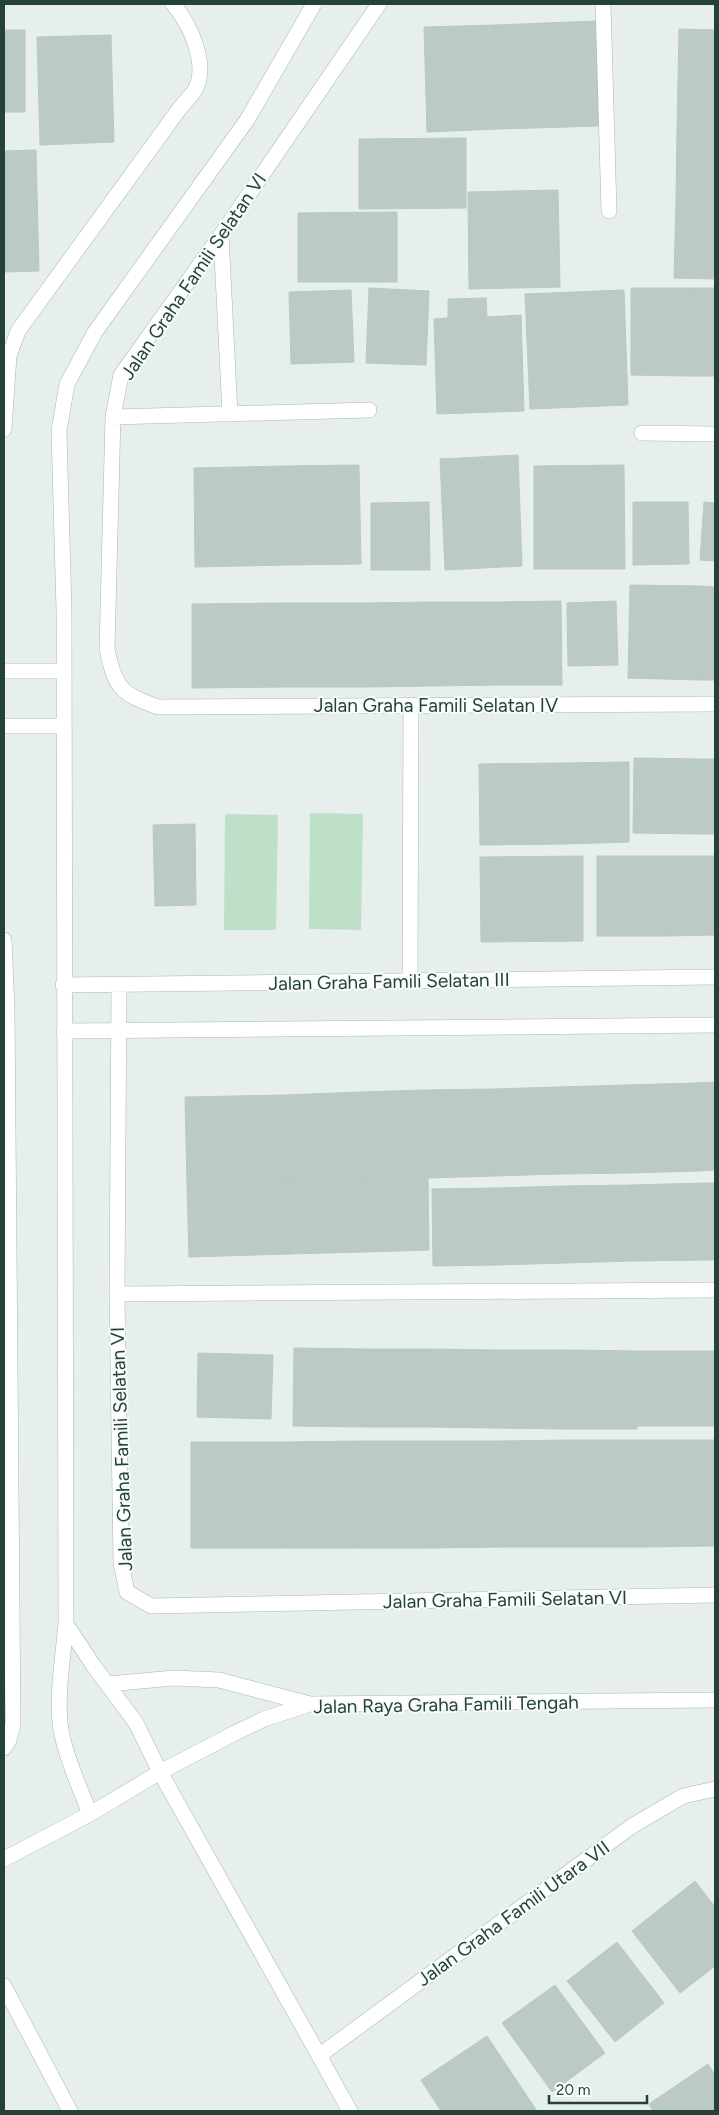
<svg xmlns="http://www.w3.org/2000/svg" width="719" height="2115" font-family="Figtree,sans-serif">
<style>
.green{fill:#bfe0c8}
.building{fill:#bbcac4;stroke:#b8c9c2}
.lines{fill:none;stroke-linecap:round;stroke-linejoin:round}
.minor-casing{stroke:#a8b8b2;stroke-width:16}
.minor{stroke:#fff;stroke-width:15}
.labels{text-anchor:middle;stroke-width:4;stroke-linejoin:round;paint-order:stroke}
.street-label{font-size:19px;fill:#24423a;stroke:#f7fbf9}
</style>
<rect width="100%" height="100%" fill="#e6efeb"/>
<path class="green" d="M310,813L363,814L361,930L309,929Z
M225,814L278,815L276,930H224Z"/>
<path class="building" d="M597,21L600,126L498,129L495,25Z
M495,25L498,129L427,132L424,27Z
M679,29L715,30V134L677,133Z
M4,30H25V112H4Z
M111,35L114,142L40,145L37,37Z
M677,133L715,134V202L676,201Z
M466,138V208L359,209V139Z
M36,150L39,271L4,272V151Z
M558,190L560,287L469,289L468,192Z
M676,201L715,202V279L674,278Z
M397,212V282H298V213Z
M369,288L429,291L426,365L366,363Z
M631,288H689L688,376L631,375Z
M689,288H715V376H688Z
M351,290L354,362L291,364L289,292Z
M624,290L628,405L530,409L525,294Z
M486,298L487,317L521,315L524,411L437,414L434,319L448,318V299Z
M518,455L522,566L445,570L440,459Z
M359,465L361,564L286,565L285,466Z
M624,465L625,569H534V466Z
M285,466L286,565L195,567L194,468Z
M429,502L430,570H371V503Z
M633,502H688L689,564L633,565Z
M704,502L715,503V561L700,560Z
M630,585L701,586L699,680L628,678Z
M701,586L715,587V680H699Z
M561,601L562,685H500L499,602Z
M616,601L618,665L568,666L567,603Z
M430,602H499L500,685L430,686Z
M430,602V686L367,687V603Z
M285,603V687L192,688V604Z
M285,603H367V687H285Z
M634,758L701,759L700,834L633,833Z
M701,759H715V834H700Z
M629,762V842L562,844L561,763Z
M561,763L562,844L480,845L479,764Z
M195,824L196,905L155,906L153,825Z
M583,856V941L481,942L480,857Z
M597,856H664L665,936H597Z
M664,856H715V935L665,936Z
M715,1082V1170L699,1171L696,1083Z
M696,1083L699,1171L629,1173L627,1085Z
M627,1085L629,1173L560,1174L558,1087Z
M558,1087L560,1174L495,1176L493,1089Z
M493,1089L495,1176L428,1178L426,1090Z
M426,1090L428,1178L362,1180L360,1092Z
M360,1092L362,1180L288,1182L286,1095Z
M286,1095L288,1182L187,1185L185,1097Z
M428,1178L429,1250L364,1252L362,1180Z
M362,1180L364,1252L289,1254L288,1182Z
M288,1182L289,1254L189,1257L187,1185Z
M706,1183L707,1260L633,1261L631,1185Z
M706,1183H715V1260H707Z
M631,1185L633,1261L565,1263L563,1186Z
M563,1186L565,1263L496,1265L495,1188Z
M495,1188L496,1265L433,1266L432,1189Z
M294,1348L364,1349L363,1427L293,1426Z
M364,1349H431L430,1427H363Z
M431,1349L494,1350L493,1428L430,1427Z
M494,1350H567L566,1429L493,1428Z
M567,1350L638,1351L637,1429H566Z
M638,1351H705L704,1426H637Z
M705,1351H715V1426H704Z
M198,1353L273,1355L271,1419L197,1417Z
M568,1440H647V1547H568Z
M568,1440V1547H501V1441Z
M647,1440H709V1546L647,1547Z
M709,1440H715V1546H709Z
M360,1441H433L432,1548H359Z
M360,1441L359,1548H287V1442Z
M433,1441H501V1547L432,1548Z
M191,1442H287V1548H191Z
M695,1881L715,1907V1966L680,1993L632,1931Z
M617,1942L664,2003L615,2042L567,1981Z
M555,1985L605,2053L552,2092L502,2023Z
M487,2036L537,2111H441L421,2080Z
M708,2064L715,2075V2111H653L649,2104Z"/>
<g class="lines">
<g class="minor-casing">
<path id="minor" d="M379,4L221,235L121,375L113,417L107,649C115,688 121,694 158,707L715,704
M603,4L609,211
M221,235L230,414
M113,417L369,410
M4,429L9,356L18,331L180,108C185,102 191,96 195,90C209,65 190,24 173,4
M642,433L715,434
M4,671H63
M4,726H63
M4,940L7,1010L13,1725L9,1740L4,1748
M410,981L411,705
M63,985L715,977
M119,985L117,1294L121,1563L127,1592L151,1606L715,1595
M64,1031L715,1025
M117,1294L715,1290
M66,1624L93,1665L136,1723L160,1772L350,2111
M108,1684L174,1678L219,1680L310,1704
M90,1814C80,1788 68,1763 62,1735C55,1704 63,1657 66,1624L64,610L59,431L67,384L95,332L247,120L314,4
M4,1859L90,1814L160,1772L233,1734L264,1719L310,1704L715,1700
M4,1986L70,2111
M320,2055L632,1826L683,1796L715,1789"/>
</g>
<use href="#minor" class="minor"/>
</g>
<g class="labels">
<g class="street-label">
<text transform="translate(193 276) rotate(-56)" y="7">Jalan Graha Famili Selatan VI</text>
<text x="436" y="712">Jalan Graha Famili Selatan IV</text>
<text transform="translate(389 981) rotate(-1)" y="7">Jalan Graha Famili Selatan III</text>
<text transform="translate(121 1449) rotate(-92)" y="7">Jalan Graha Famili Selatan VI</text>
<text transform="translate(505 1599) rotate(-1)" y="7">Jalan Graha Famili Selatan VI</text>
<text transform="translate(446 1704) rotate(-1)" y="7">Jalan Raya Graha Famili Tengah</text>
<text transform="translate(513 1913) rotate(-36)" y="7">Jalan Graha Famili Utara VII</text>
</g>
</g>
<rect width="719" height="2115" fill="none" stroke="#24423a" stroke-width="10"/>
<path d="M549 2095v8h98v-8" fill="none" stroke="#24423a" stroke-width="2.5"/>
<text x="556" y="2095" font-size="15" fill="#24423a" stroke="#f7fbf9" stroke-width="4" paint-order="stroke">20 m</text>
</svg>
